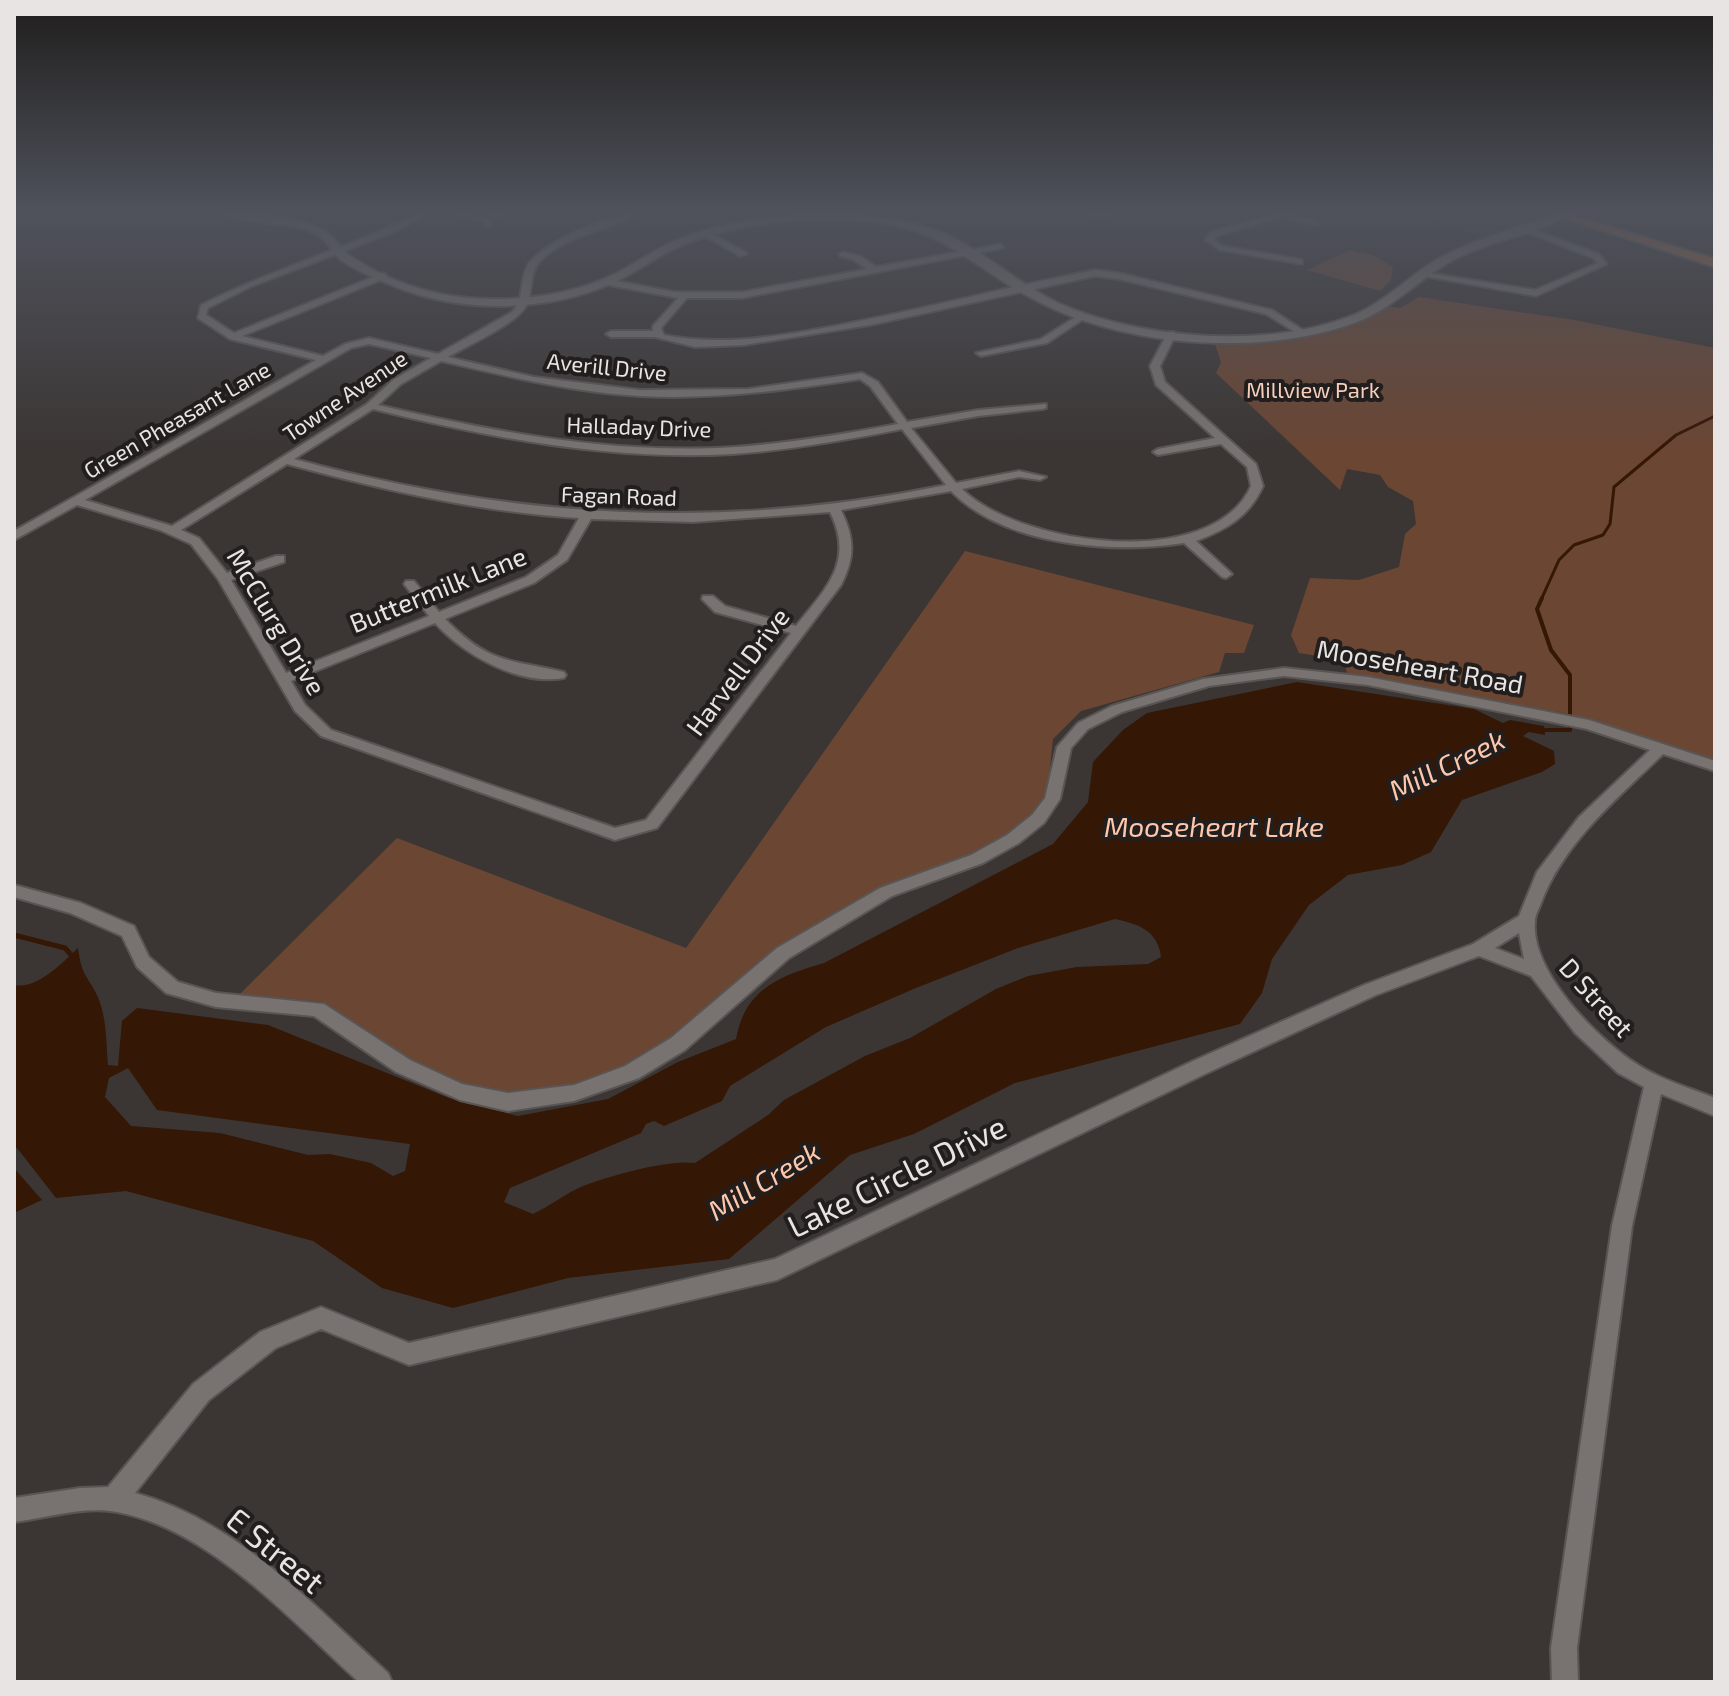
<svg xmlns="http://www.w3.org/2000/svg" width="1729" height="1696" font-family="'Exo 2',sans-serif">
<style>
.built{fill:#493e38}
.green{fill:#6a4633}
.water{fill:#351705;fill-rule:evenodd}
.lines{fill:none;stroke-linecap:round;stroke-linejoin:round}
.stream-far2{stroke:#351705;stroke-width:3}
.stream-far1{stroke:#351705;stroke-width:4}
.stream{stroke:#351705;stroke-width:5}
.minor-casing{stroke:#595554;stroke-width:4}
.tertiary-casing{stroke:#595554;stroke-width:4}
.primary-casing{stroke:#595554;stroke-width:4}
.minor{fill:#787370;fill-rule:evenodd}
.tertiary{fill:#787370;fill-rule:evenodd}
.primary{fill:#aa683c;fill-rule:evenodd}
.labels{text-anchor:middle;stroke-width:8;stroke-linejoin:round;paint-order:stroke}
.far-street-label{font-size:22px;fill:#e7e4e3;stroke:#211e1d}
.far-park-label{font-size:22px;fill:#f5cfbc;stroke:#211e1d}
.street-label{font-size:26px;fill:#e7e4e3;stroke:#211e1d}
.water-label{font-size:28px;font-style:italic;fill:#fec6aa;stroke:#211e1d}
.near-street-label{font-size:32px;fill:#e7e4e3;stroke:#211e1d}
</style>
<rect width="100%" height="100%" fill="#3b3634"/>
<path class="built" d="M1411,212H1547L1557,215L1490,239Z"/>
<path class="green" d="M1350,250L1373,255L1393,267L1391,280L1380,291L1307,270Z
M1419,297L1574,320L1715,348V761L1564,713L1348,675L1343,660L1299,653L1291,635L1310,578L1359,580L1399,567L1405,534L1416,524L1413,501L1388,487L1380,475L1347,469L1340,490L1216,373L1221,362L1213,338L1307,334L1385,306L1400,308Z
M965,551L1254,625L1244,653H1225L1219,672L1081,711L1053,739L1048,786L1038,810L1005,837L962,860L877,893L788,941L720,1003L662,1046L596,1081L505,1096L457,1085L401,1058L324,1002L240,994L397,838L686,948Z"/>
<path class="water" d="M1297,682L1474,709L1503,723L1510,720L1544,726L1545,735L1529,732L1523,736L1554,751L1555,764L1542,772L1462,800L1431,852L1402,865L1348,875L1309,905L1272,959L1262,993L1240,1024L1015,1083L914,1134L850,1155L729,1259L568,1278L453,1308L382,1288L313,1241L126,1191L56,1198L17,1148L14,1150V985C37,990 63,962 78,948C82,977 86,973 97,995C107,1017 106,1042 108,1065L118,1066L122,1021L137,1008L268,1025L449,1098L518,1116L608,1099L678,1062L736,1039C745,989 779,976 824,963L1053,844L1088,802L1093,762L1123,730L1147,713ZM1115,919C1139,924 1158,931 1161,957L1148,964L1077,967L1028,976L996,989L910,1038L865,1056L784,1100L768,1115L695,1163C668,1159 609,1176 583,1186C566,1193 550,1206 533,1214L504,1202L510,1188L641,1133L646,1124L654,1121L664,1126L722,1101L730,1086L826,1027L916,988L1018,948ZM128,1068L157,1110L410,1144L405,1171L393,1176L371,1163L330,1154L308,1155L220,1133L131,1126L105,1097L109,1078Z
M14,1168L42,1200L14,1213Z"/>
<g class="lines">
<path class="stream-far2" d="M1541,600L1559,560L1574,545L1603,535L1610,524L1614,487L1676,435L1715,416"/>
<path class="stream-far1" d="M1540,730H1570V675L1551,650L1537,609L1542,598"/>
<path class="stream" d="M14,935L65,948L72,956"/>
<g class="minor-casing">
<path id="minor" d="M422,212H432L392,233L250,287L208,308L206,315L234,333L383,273L386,274V278L242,336L323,356L345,344L369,338L438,354L512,312C525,298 519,280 528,265C543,241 614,212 642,212C611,230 569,234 541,260C528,273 534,292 526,306C515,325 468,345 448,357L534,377L640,390L748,389L862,373L878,382L907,422L978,410L1046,404V408L1042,409L978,416L911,428L956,483L1019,471L1046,477L1040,480L1019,477L962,489C1018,545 1212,573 1251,486L1247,467L1221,444L1158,455L1153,452L1158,449L1215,438L1156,385L1150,366L1168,332H1174L1176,334L1160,366L1165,382L1256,464L1263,486C1249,517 1227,529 1196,541L1232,574L1226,578L1222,577L1184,543C1112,554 1005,546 951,491L841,510C855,539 855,557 841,585L657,828L615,840L321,736L295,711L218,579L191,544L160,530L77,505L14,540V531L316,360L230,339L198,318L201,305C272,269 350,247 422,212ZM369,344L431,358L393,380L367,404L172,526L85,500L351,348ZM441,361C506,376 572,392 640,396C714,400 787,390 860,379L870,386L898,424C844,434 790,443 735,447C615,455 495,432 378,405L401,384ZM373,409C491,438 611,461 733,454C790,450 846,440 902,429L946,485C720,531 516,519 294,459ZM287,464C383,490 480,512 579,518L558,555L526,577L439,612L414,581H406L404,584L429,616L286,673L231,580L284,562V556H276L227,573L199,538L181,530ZM830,512C855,562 826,588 796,626L725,606L713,596H703L702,599L715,612L791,633L646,820L615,828L331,730L305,705L291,681L435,623C464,655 519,686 564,678L566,675L564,672C508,659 489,664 445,619L534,583L567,560L591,519L693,522Z
M440,212L484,217L497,212H508L489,220L492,225L488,227L482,221Z
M1071,212H1127L1097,217Z
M1282,212H1294L1290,214L1320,223L1316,225L1281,217L1217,236L1214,240L1223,246L1299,259L1302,260V264L1220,250L1205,240L1211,232Z
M1526,227L1599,254L1607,264L1536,296L1418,275L1422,272L1535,290L1598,263L1593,258L1523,231Z
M708,232L746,252L747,254L740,256L705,236Z
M1001,244L1004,248L742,298H687L661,328L664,335C724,347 785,335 845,324C929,308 1011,286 1095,270L1119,273L1272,310L1306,332L1298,334L1266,314L1119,279L1095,276L870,325L744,345L695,347L655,337H611L606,334L611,331H653V326L678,298L603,284V280L606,279L675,292H742L867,269L854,260L840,256L839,254L843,252L860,256L876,267Z
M1082,313L1087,316L1085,318L1047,343L981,356L976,353L1041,339Z
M1284,668L1368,677L1589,720L1715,761V771L1663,754C1617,799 1564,842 1541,903C1539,909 1535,915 1535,921C1530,970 1594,1035 1632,1061C1656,1078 1687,1087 1715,1098V1116L1661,1094L1632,1226L1577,1648L1578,1682H1552L1551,1648L1612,1226L1644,1087L1618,1073L1575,1033L1531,976L1479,956L1376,995L1207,1073L777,1280L409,1365L321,1329L276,1348L209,1400L135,1493C236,1520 313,1605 388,1673L392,1682H359C291,1621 210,1529 117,1512C84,1506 47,1518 14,1522V1498L80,1488L108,1487L193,1384L260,1332L321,1307L409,1343L775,1259L1193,1061L1364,985L1473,944L1519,916L1537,872L1579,817L1650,750L1587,729L1368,685L1284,676L1209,686L1122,712L1088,729L1071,748L1060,799L1044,823L1019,843L983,863L892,896L789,958L685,1050L639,1078L574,1101L508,1111L460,1100L396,1072L314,1016L216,1007L166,993L137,967L122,936L70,913L14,897V885L81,903L134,926L149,957L178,982L216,993L324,1004L410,1060L462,1084L508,1093L574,1085L625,1066L671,1038L777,948L880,888L971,855L1007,835L1032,815L1045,798L1057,747L1078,723L1112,706L1203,679ZM1519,933L1524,959L1495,948Z"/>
</g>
<g class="tertiary-casing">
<path id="tertiary" d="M218,212C252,212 293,215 324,230C335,236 339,248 349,255C383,279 429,295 470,298C519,302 573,295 617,273C636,263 654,250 674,241C720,222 772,215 822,214C875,213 927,220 973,249C1002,267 1028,289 1058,303C1141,340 1269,349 1354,315C1385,302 1409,276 1438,259C1476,239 1518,227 1559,213L1567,215C1536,235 1493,240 1459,257C1424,274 1397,305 1362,320C1270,357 1132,348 1043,304C964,265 947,223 847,220C794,218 740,224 690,242C662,252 639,271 613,283C550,311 471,313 407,291C385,283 361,273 341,260C331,252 328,240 316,234C286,219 247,227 218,212Z"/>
</g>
<g class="primary-casing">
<path id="primary" d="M1545,212H1563L1715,259V267Z"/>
</g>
<use href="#minor" class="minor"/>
<use href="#tertiary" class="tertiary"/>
<use href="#primary" class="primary"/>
</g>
<linearGradient id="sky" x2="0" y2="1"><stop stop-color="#201e1d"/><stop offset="0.47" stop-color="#4f525c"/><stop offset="1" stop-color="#4f525c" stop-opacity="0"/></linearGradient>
<rect width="1729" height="449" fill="url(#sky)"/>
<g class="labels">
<g class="far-street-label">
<text transform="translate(607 367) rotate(6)" y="8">Averill Drive</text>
<text transform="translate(345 396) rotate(-34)" y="8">Towne Avenue</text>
<text transform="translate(177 420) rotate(-30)" y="8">Green Pheasant Lane</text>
<text transform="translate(639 427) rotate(2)" y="8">Halladay Drive</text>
<text transform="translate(619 496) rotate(2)" y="8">Fagan Road</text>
</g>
<g class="far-park-label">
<text x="1313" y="398">Millview Park</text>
</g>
<g class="street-label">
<text transform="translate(438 590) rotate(-22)" y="9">Buttermilk Lane</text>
<text transform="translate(276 622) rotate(59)" y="9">McClurg Drive</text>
<text transform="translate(1420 667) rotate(10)" y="9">Mooseheart Road</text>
<text transform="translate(738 672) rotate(-53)" y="9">Harvell Drive</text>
<text transform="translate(1596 998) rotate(48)" y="9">D Street</text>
</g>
<g class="water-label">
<text transform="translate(1447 765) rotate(-26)" y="10">Mill Creek</text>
<text x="1214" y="837">Mooseheart Lake</text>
<text transform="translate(764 1181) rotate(-31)" y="10">Mill Creek</text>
</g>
<g class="near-street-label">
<text transform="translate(897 1177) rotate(-26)" y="11">Lake Circle Drive</text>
<text transform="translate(275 1551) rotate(39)" y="11">E Street</text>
</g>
</g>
<rect width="1729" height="1696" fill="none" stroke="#e7e4e3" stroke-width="32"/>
</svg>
